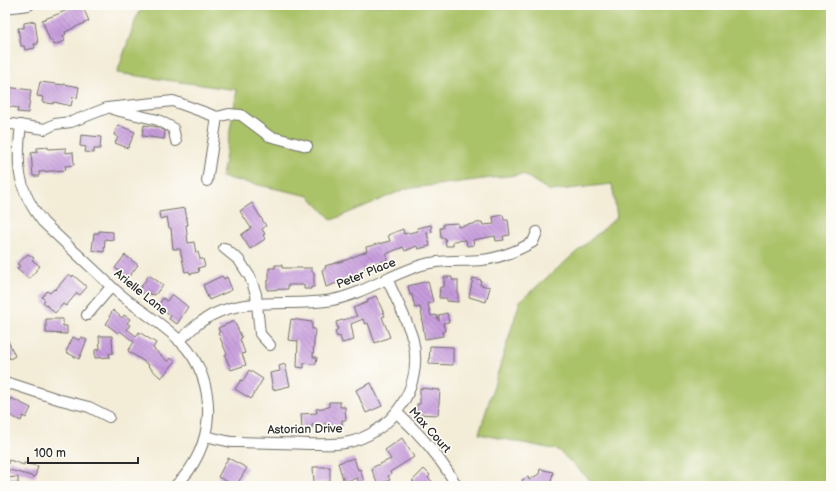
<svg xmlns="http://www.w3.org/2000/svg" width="836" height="491" font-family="'Balsamiq Sans',sans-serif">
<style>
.green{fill:#aac268;stroke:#6a764a}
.building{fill:url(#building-back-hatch)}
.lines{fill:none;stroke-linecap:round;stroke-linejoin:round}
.minor-casing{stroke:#716f67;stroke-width:12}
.minor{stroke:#fff;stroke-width:10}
.labels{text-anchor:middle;stroke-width:3.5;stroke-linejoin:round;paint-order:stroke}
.street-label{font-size:12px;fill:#2b2b2b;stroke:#fdfcf7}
</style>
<defs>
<pattern id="building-back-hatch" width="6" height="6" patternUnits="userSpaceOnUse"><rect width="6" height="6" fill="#c79cdd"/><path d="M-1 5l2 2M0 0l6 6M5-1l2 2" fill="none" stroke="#a27fb3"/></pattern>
</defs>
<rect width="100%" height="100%" fill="#fdfcf7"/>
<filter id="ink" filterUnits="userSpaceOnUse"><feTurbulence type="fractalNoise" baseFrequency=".025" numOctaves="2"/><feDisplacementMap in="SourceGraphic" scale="8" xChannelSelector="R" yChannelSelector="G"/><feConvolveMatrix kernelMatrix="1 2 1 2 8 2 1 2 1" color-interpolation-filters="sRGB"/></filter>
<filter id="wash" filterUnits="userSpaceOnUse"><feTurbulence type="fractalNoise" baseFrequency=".012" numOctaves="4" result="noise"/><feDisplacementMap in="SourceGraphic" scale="16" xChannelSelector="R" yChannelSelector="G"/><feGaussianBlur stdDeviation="0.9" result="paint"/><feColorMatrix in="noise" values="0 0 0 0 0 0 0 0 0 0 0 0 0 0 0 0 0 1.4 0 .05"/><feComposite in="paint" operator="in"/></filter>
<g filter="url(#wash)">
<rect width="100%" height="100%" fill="#f3ecd7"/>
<path class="green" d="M149,5H831V486H592L590,480L558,450L479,434L520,301L617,217L612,184L550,191L523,174L405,189L332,220L309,196L222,177L237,90L117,73L138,13Z"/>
<g id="blocks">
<path class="building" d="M78,5H82L89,21L65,32L66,34L63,36L65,41L54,45L52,40L50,41L42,20L58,14Z
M35,21L38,44H34L35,48L25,50L24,46H21L18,28H24V23Z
M40,82L64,85V84L79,87L77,98L73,97L71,106L54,102L53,104L42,102L43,97L37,96Z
M5,87L31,90L28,113L17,112L18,108L5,106Z
M118,125L135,132L128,148L115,143L118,137L114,135Z
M144,125L158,127L165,131L164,139L142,136Z
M81,135L101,137L100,149H94V153L85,152L86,147L80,146Z
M48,147V149L66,148V153L73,152L74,165L65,166L66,170L39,172V176H33L31,153L37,152V148Z
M252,203L266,226L262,229L265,234L263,235L265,239L250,249L241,235L251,228L240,211Z
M185,208L188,225H186L188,243L194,242L196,253L198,252L200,259H203L205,266L198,268L199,272L190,274L189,271L185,272L180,249H173L171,228H169L167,217L160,219L159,212Z
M503,215L504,220H508L510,235L503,236L504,240L496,241L495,236L473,240L474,245L467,246L466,240L453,241V246H446L445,238H441L440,228H443V224L458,223V227L482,222L483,225L494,224L493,217Z
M431,225L432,232L427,233L430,246L418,249L417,246L405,251L403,247L386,254L387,260L365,265L366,268L356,273L357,276L326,287L322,270L326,268L325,266L346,260L367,251L366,247L390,241L388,235L403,229L404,234L418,231L417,228Z
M99,231L113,232V240L105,239L104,252L92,250L94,233H99Z
M28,254L34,258L32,260L40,266L29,279L17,269L20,266L17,264Z
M125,255L138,265L128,278L115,268Z
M275,265H282V268H312V272H314V287H311V289H304V285H288V289L267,290V281H269V268H275Z
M69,274L72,277L73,275L87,287L80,295L77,293L66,306L63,304L55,313L43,302L45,300L42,297L47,291L50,293L54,289L55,290Z
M149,275L163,285L155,295L153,294L152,295L145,291L143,294L138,291Z
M222,276L224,279L227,277L232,290L209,300L203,285Z
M444,277H452V280H458V302L447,301V298H439L440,287H444Z
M473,278L481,280L480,285L490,287L486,302L469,297Z
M428,281L433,302L428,304L431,316L436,315L439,321V315L447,313L449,322L443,323L445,331L442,332L443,336L425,339L422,320H423L420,307L415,308L412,295H410L408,286Z
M172,294L188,307L177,324L169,319L171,316L157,307L163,298L167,301Z
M376,296L385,316L382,317L390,337L375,343L368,323L365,324L363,319L351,324L354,340L342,343L340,336L337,337L335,331L338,329L336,322L357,316L353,308L368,302L367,300Z
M113,310L122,318L124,315L130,319L127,323L130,325L127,329L136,336L139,332L156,343L153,348L168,362L171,358L175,362L161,378L148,366L149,365L128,351L134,342L120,331L118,333L106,324L110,318L109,317Z
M46,319H63V326H67V334L46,333Z
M291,319L312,322V329H315L313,357H317L316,364L304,363V368L297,367L298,341L288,340Z
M234,321L242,338L240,339L245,353L242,354L246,365L231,370L225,355L227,354L218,333L220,332L218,328Z
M5,334L15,356L10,359L7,352L5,353Z
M99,336H112L113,353L109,354L110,357L95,358V350L100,349Z
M73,337L79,340L81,337L87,340L79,359L66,352Z
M430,346L453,347V365L429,364Z
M285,364L290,386L273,390L270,373L280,371L279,366Z
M249,370L263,379L251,399L235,389L241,380L243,381Z
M371,383L382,406L366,413L356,390Z
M420,388L440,390L438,415L417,414V404H420Z
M11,398L31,408L26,418L23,416L21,421L5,413V410Z
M329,402H340V407H345L346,420H342V426H327V424L312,425V428L302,429L301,414L317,413L316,409L329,407Z
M402,438L414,457L390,472L391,474L388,476L390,480L378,485L371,468L391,459L385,450Z
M228,458L247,468L236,486L218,477Z
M354,458L358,470L360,469L364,482L359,484L357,478L344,482L338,463Z
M9,460L24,465V463L38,466L35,477L6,469Z
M313,467H330V482L314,483Z
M424,469L430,475L428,478L433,482L429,486H409L414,482L412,481Z
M540,469L553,472L551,482L552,484L548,486H525L522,480L528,477L529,480L539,474Z
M18,477V486H5V478Z"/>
</g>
</g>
<g filter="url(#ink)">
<use href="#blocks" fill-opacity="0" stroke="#716f67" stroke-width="1"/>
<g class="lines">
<g class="minor-casing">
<path id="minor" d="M5,8L29,5
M115,110L158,120L173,128L176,141
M5,123L45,129L55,124L71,122L107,108L173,101L217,117L229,114L241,115L269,136L307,146
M21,125C16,165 17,190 43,222C66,244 89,265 112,287C133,307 160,321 181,342C220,382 216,449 175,486
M207,181L217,117
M224,248L239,260L250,277L256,294L260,334L270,345
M87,315L111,287
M179,341C187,334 194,326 202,321C241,294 288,308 332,300C363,294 391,274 422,265C442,259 462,262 482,260C500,258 517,251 533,242L537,232
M5,385L12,384L61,400L89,407L109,417
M397,413C423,437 438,455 457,486
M205,436L231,442H241C264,443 286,443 309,444C321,444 333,445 345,443C392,434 424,388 413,340C407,319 395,298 387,278"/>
</g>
<use href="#minor" class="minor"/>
</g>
</g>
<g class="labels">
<g class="street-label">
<text transform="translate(366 273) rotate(-22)" y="4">Peter Place</text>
<text transform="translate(141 292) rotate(39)" y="4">Arielle Lane</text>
<text transform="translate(305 429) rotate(-1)" y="4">Astorian Drive</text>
<text transform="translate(430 430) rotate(48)" y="4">Max Court</text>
</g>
</g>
<rect width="836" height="491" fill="none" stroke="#fdfcf7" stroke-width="20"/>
<path d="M28 457v6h110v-6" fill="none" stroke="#2b2b2b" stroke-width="2"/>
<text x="34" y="457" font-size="12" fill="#2b2b2b" stroke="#fdfcf7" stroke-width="3" paint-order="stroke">100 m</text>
</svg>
